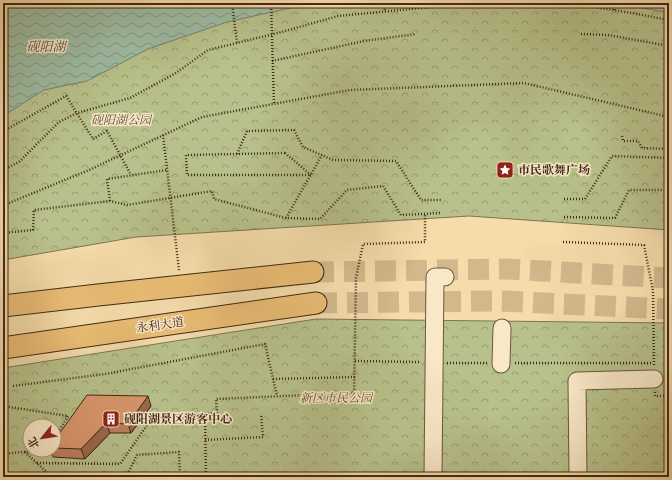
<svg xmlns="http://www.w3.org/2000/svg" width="672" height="480" font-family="'Libre Caslon Text','Noto Serif SC',serif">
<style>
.park{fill:url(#park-crowns);stroke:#7c7551;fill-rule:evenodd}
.water{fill:url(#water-waves);stroke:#78816b}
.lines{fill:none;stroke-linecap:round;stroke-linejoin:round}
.major-tunnel{stroke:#d1b88d;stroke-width:21;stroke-dasharray:21 10;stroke-linecap:butt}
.minor-casing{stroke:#6d563c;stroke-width:19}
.major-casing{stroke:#402917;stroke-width:23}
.path{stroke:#402917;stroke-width:2.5;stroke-dasharray:1 2;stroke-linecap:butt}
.minor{stroke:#f8e8c8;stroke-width:17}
.major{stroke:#eabe75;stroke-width:21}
.wall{fill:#bb815d;stroke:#402917}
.shaded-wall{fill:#98694c;stroke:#402917}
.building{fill:#d9966c;stroke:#402917}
.labels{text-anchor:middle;stroke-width:3;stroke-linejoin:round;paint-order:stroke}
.park-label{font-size:12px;font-style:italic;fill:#5e4f34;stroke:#f8e8c8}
.poi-label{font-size:12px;font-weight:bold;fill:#402917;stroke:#f8e8c8;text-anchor:start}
.street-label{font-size:12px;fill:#402917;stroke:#f8e8c8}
.water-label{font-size:13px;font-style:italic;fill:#574e3a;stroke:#f8e8c8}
</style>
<defs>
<pattern id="park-crowns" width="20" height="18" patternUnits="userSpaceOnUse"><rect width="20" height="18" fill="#b8c18b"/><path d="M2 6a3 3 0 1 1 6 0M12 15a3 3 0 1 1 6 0" fill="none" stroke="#979d71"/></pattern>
<pattern id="water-waves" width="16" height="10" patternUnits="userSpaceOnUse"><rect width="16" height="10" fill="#9dbca3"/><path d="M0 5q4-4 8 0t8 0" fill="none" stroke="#819984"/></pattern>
</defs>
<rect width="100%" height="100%" fill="#f5dcaa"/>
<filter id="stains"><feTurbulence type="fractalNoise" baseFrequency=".005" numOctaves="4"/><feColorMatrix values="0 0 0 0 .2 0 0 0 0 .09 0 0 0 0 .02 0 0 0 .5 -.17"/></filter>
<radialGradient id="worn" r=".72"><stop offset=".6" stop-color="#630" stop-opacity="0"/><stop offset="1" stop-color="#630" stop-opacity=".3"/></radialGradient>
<path class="park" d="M3,3H669V230L469,216L136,237L3,260Z
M316,319L669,323V477H3V368ZM30,426H54V450H30Z"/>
<path class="water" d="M3,3H313L227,22L148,49L87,81L44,90L3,116Z
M616,3H669V13Z"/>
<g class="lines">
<path class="major-tunnel" d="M313,272L507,269L669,278
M316,303L502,301L669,309"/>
<g class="minor-casing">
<path id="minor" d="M501,364L502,328
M433,477L435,277H445
M578,477L577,381L654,379"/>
</g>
<g class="major-casing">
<path id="major" d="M3,306L98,295L313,272
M3,348L316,303"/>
</g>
<path class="path" d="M232,3L237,43
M271,3L274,104
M384,3L385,12
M614,10L615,3
M581,34L608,35L669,46
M272,61L364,41L416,34
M3,131L9,128L66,96L93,139L107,131L131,175
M163,135L179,270
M622,136L623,141H638L642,148L669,149
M285,153L311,175H187L186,155Z
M237,154L247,131L294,130L303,147L333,160L396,161L421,200H441
M3,170L19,162L59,122L77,113L130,98L176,73L208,50L278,33L338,16L442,6L558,4L594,7L632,13L669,20
M564,199H585L612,156L669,158
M110,201L107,179L167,170
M3,203H9L89,170L202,117L350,90L524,83L669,117
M564,217L615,218L629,190H669
M286,218L322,155
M3,233L33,230L34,210L110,201L127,205L212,191L214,199L286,218L320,219L347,190L383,186L401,215L441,213
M563,242L644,245L653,291L654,365
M355,361L420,362
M447,363H488
M515,363H652
M273,379L355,377
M13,386L105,374L265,344L277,396
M655,392V396H669
M3,406L68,416L54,439
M205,414L206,477
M205,440L263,437L261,414
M25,452L52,477
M3,454L41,450
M37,463L120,464L152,418L217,413L216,399L354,393L356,278L363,244L425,242V214
M126,477L137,455L179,452L180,477"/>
<use href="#minor" class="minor"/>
<use href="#major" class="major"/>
</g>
<path class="wall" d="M151,406L131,433H110L85,459L53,457L50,450H54V441Z"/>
<path class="shaded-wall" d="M148,396L151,406L131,433L128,424Z
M106,423L110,433L85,459L81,449Z"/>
<path class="building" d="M87,395L148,396L128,424L106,423L81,449L54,448V441Z"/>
<defs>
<g id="sight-square" transform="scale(0.9)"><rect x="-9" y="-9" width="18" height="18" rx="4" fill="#8f2418" stroke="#f8e8c8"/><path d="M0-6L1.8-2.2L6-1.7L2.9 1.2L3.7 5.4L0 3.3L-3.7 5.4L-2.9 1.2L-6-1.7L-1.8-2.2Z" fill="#fff"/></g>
<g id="building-square" transform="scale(0.9)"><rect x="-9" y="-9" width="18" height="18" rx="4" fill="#8f2418" stroke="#f8e8c8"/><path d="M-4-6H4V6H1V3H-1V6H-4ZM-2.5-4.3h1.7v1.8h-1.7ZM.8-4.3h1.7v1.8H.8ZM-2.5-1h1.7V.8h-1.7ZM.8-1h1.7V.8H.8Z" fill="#fff"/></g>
</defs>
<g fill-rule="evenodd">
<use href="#sight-square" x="505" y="170"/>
<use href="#building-square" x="111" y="419"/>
</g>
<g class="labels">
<g class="park-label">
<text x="121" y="124">砚阳湖公园</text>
<text x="336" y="402">新区市民公园</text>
</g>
<g class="poi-label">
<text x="518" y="174">市民歌舞广场</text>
<text x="124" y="423">砚阳湖景区游客中心</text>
</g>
<g class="street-label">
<text transform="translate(160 325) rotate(-8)" y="4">永利大道</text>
</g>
<g class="water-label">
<text x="46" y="51">砚阳湖</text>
</g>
</g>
<rect width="672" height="480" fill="none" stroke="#f5dcaa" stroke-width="16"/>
<rect x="4" y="4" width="664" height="472" fill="none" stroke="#402917" stroke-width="2"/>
<rect x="8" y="8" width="656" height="464" fill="none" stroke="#402917"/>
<g transform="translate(42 438) rotate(240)"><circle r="19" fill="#f8e8c8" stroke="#ae9c81"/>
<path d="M0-3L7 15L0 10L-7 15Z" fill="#8f2418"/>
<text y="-6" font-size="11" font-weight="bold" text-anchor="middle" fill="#402917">北</text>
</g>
<rect width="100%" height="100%" filter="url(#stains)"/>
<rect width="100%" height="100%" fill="url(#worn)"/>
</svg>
